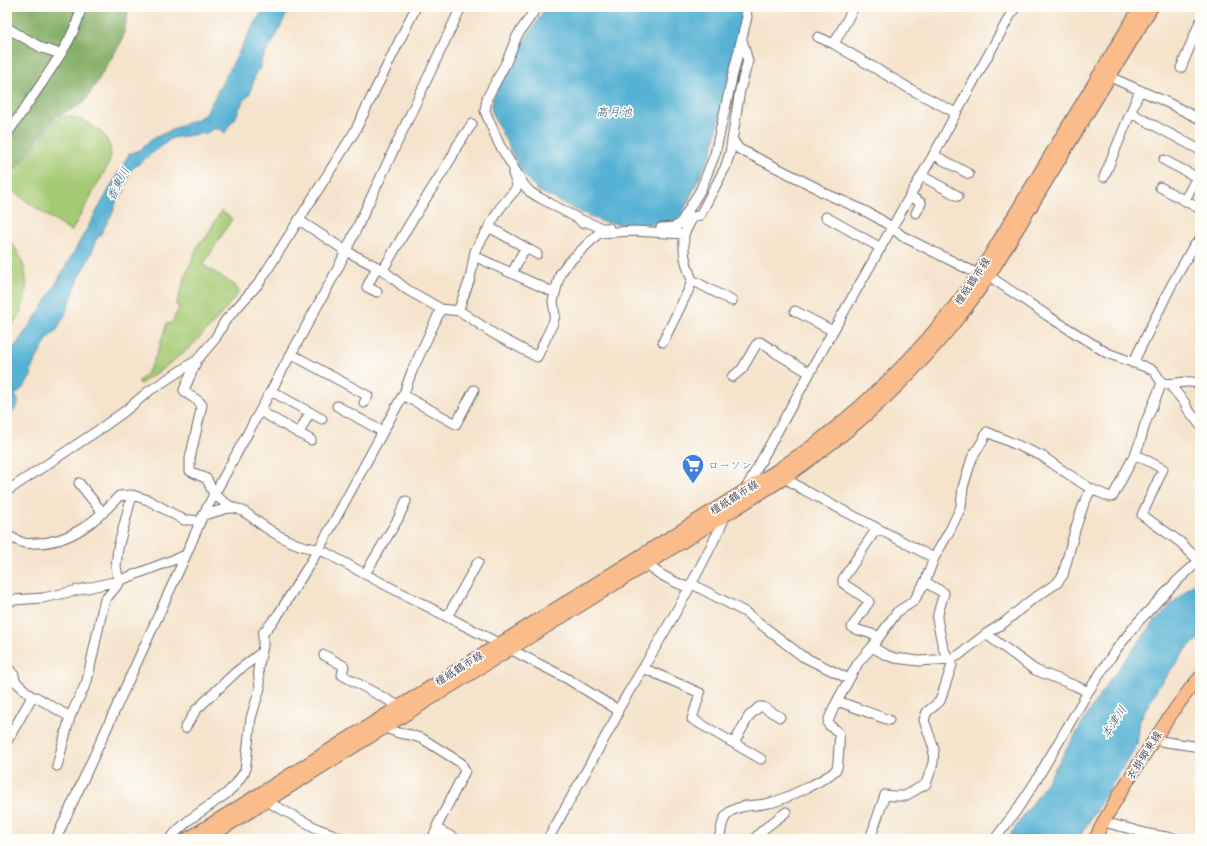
<svg xmlns="http://www.w3.org/2000/svg" width="1207" height="846" font-family="Pangolin,'Klee One',sans-serif">
<style>
.green{fill:#a5ca74;stroke:#647658}
.forest{fill:#84ae66;stroke:#536850}
.water{fill:#56b2d4;stroke:#3c6a88}
.lines{fill:none;stroke-linecap:round;stroke-linejoin:round}
.minor-casing{stroke:#6c666d;stroke-width:11}
.major-casing{stroke:#6c666d;stroke-width:14}
.minor{stroke:#fff;stroke-width:9}
.major{stroke:#f9bc8a;stroke-width:12}
.labels{text-anchor:middle;stroke-width:3.5;stroke-linejoin:round;paint-order:stroke}
.street-label{font-size:11px;fill:#22223b;stroke:#fdfcf7}
.shop-label{font-size:11px;fill:#366cbe;stroke:#fdfcf7;text-anchor:start}
.water-label{font-size:12px;font-style:italic;fill:#375c78;stroke:#fdfcf7}
</style>
<rect width="100%" height="100%" fill="#fdfcf7"/>
<filter id="ink" filterUnits="userSpaceOnUse"><feTurbulence type="fractalNoise" baseFrequency=".025" numOctaves="2"/><feDisplacementMap in="SourceGraphic" scale="8" xChannelSelector="R" yChannelSelector="G"/><feConvolveMatrix kernelMatrix="1 2 1 2 8 2 1 2 1" color-interpolation-filters="sRGB"/></filter>
<filter id="wash" filterUnits="userSpaceOnUse"><feTurbulence type="fractalNoise" baseFrequency=".012" numOctaves="4" result="noise"/><feDisplacementMap in="SourceGraphic" scale="16" xChannelSelector="R" yChannelSelector="G"/><feGaussianBlur stdDeviation="0.9" result="paint"/><feColorMatrix in="noise" values="0 0 0 0 0 0 0 0 0 0 0 0 0 0 0 0 0 1.4 0 .05"/><feComposite in="paint" operator="in"/></filter>
<g filter="url(#wash)">
<rect width="100%" height="100%" fill="#f5e3cb"/>
<path class="green" d="M60,116C65,116 71,116 75,118C98,124 119,143 107,167L71,232L12,191L8,184L11,175Z
M221,211L232,219L203,265L235,285L239,292C228,306 217,320 205,332C186,353 163,369 140,384L138,382C155,368 160,343 167,323L171,324L179,308L176,305L187,272L199,243L205,239Z
M7,238C32,263 34,305 7,330Z"/>
<path class="forest" d="M7,7H129L122,41L84,103L57,116L7,178Z"/>
<path class="water" d="M265,7H290L273,42L261,60V68L256,72L250,93L242,103L235,119L230,124L225,133L220,129H214L206,133L172,138L132,169L129,173L124,192L117,200L113,212L99,237L95,241L94,248L79,278L64,317L60,323L58,329L48,338L32,367L31,376L23,388L15,395L18,400V405L7,420V358L44,305L129,154L140,150L152,139L205,115L248,35Z
M546,7H733L744,13L712,151L681,216L673,223L623,224L603,222L583,213L537,190L521,171L495,119L491,108L494,96L524,42Z
M1200,578V639L1189,646L1158,687L1140,720L1137,745L1078,839H1007L1038,796L1106,685L1155,621L1175,601Z"/>
</g>
<g filter="url(#ink)">
<g class="lines">
<g class="minor-casing">
<path id="minor" d="M537,7L517,36L506,63L487,98L485,111L499,144L524,185L530,192L540,198L579,219L582,223
M7,28L42,48L61,54
M818,37L834,44L912,90L956,113
M834,44L854,7
M1181,68L1200,22
M1110,77L1162,100L1200,119
M1131,113L1200,150
M7,134C19,117 30,100 42,83C57,59 76,35 81,7
M732,139L739,149L817,188L822,192C849,204 880,215 902,236L978,274
M934,155L969,174
M1164,160L1200,179
M922,176L958,196
M1104,177L1140,90
M1160,187L1200,209
M910,196L921,203L916,213
M1185,200L1200,171
M826,217L881,248
M579,219L602,228H609
M489,227L537,254
M661,228L674,227L680,224L701,189L715,154L732,78L747,17L746,11L743,7
M684,234C683,254 685,262 692,280L732,301
M474,256L555,293
M383,270L409,225L452,157L457,146L472,124
M512,273L525,248
M989,276L1048,316L1107,353L1143,366L1154,371L1162,383C1175,386 1187,378 1200,384
M377,292L367,287L377,267
M441,309L460,311L494,334L537,357L553,323L555,315L553,301L560,274L567,264L599,233L634,231L684,234L693,217L700,215L725,168L730,153L740,90L748,61L742,40
M458,311L470,279L475,251L500,208L516,189L517,184L513,174
M795,311L833,331
M663,342L689,289L692,280
M291,354L368,396L364,403
M197,360L184,390C188,397 198,398 202,405L190,459V471L207,479L214,495L233,508
M1133,363L1170,288L1193,247L1200,240
M732,377L742,369L756,345L760,342L774,351L776,353L810,373
M1169,384L1185,403L1187,408L1200,425
M271,391L322,419
M403,395L456,424L474,390
M337,406L383,432
M260,411L311,440
M299,433L310,412
M1135,454L1163,469L1142,515L1180,542L1199,561
M79,483L103,513
M745,490L833,331L939,145L956,113L1015,7
M7,491L100,429L125,411L149,391L197,360L215,339L225,321L259,283L355,131L416,7
M203,515C212,514 225,507 233,508C243,508 257,522 265,527C281,538 300,548 319,549L376,580L566,678L618,710
M877,528L843,579V583L847,586L868,600L869,602L852,627L855,629L879,636
M7,535C12,538 18,541 24,543C28,544 32,543 36,543C71,543 97,520 119,496L132,495L148,500L184,520H193L200,522
M934,558L950,530L961,507L963,487L972,458L982,442L987,432L1042,456L1056,466L1091,489
M647,564C658,575 674,582 689,588
M365,574L398,519L406,501
M692,584L745,612L802,656L849,679
M7,603L13,600L43,598L118,581L186,555
M447,617L478,562
M986,634L1035,670L1076,686L1088,692
M872,647L886,655L895,658L919,661L951,659L959,655L986,634L1005,622L1030,601L1057,583L1063,575L1075,530L1083,506L1091,489L1110,497L1113,496L1135,454L1140,442L1145,424L1162,383
M324,655L344,666L342,675L399,706
M7,667L14,675L15,681L32,697L7,741
M643,668L700,693L692,719L761,759
M32,697H36L70,717L57,766
M837,701C855,707 872,714 889,720
M70,717L87,681L103,607L105,600L119,583L116,566L118,548L132,495
M185,728L196,710L236,672L261,653
M386,728L399,733L411,735L423,739L461,763L465,771L437,826V829
M1154,740L1200,747
M734,743L749,716L759,707H763L780,717
M266,801L318,829L332,834L329,839
M1104,822L1149,834L1178,839
M332,834L341,839
M56,839L186,555L203,515L337,270L461,7
M170,839L177,831L189,820L226,794L236,784L245,771L251,718L260,688L258,669L263,646V633L278,615L319,549L404,393L412,371L441,309L406,289L383,270L346,251L299,220
M432,839L437,829L456,839
M548,839L617,716L618,710L628,693C663,636 698,576 726,515
M719,839C722,829 721,818 731,811C742,804 757,806 769,803C781,801 833,777 837,768C838,765 840,737 839,734C837,729 832,728 828,724L829,719L834,707L858,663L872,647L897,612L914,601L925,582L934,558L804,490L785,478
M754,839L764,829L786,812
M870,839L885,795L894,796H905L926,784L933,763L934,749L924,720L927,712L940,701L952,665L951,659L947,656L943,648L937,619L939,610L944,593L925,582
M995,839L1016,811L1034,784L1088,692L1115,651L1138,622L1177,581L1200,560"/>
</g>
<g class="major-casing">
<path id="major" d="M187,839L779,469C791,460 804,452 816,443C879,394 936,336 981,270L1140,7
M206,839L785,478C809,460 834,443 857,423C897,389 934,350 966,308C974,298 981,287 989,276L1152,7
M1095,839C1109,809 1127,782 1145,754C1162,727 1179,701 1200,677"/>
</g>
<use href="#minor" class="minor"/>
<use href="#major" class="major"/>
</g>
</g>
<defs>
<g id="supermarket-pin" transform="scale(1.15)"><path d="M0 17L-7.5 6A9.5 9.5 0 1 1 7.5 6Z" fill="#3f7fe0" stroke="#fdfcf7"/><path d="M-6-5.5h2.5l.6 2H6L4.5 2H-2.5L-4.4-4H-6ZM-1.5 3.2a1.3 1.3 0 1 0 .1 0ZM3 3.2a1.3 1.3 0 1 0 .1 0Z" fill="#fff"/></g>
</defs>
<g fill-rule="evenodd">
<use href="#supermarket-pin" x="693" y="465"/>
</g>
<g class="labels">
<g class="street-label">
<text transform="translate(972 281) rotate(-56)" y="4">檀紙鶴市線</text>
<text transform="translate(734 497) rotate(-32)" y="4">檀紙鶴市線</text>
<text transform="translate(459 668) rotate(-32)" y="4">檀紙鶴市線</text>
<text transform="translate(1144 755) rotate(-57)" y="4">衣掛郷東線</text>
</g>
<g class="shop-label">
<text x="708" y="469">ローソン</text>
</g>
<g class="water-label">
<text x="614" y="116">高月池</text>
<text transform="translate(118 184) rotate(-63)" y="4">香東川</text>
<text transform="translate(1114 722) rotate(-57)" y="4">本津川</text>
</g>
</g>
<rect width="1207" height="846" fill="none" stroke="#fdfcf7" stroke-width="24"/>
</svg>
